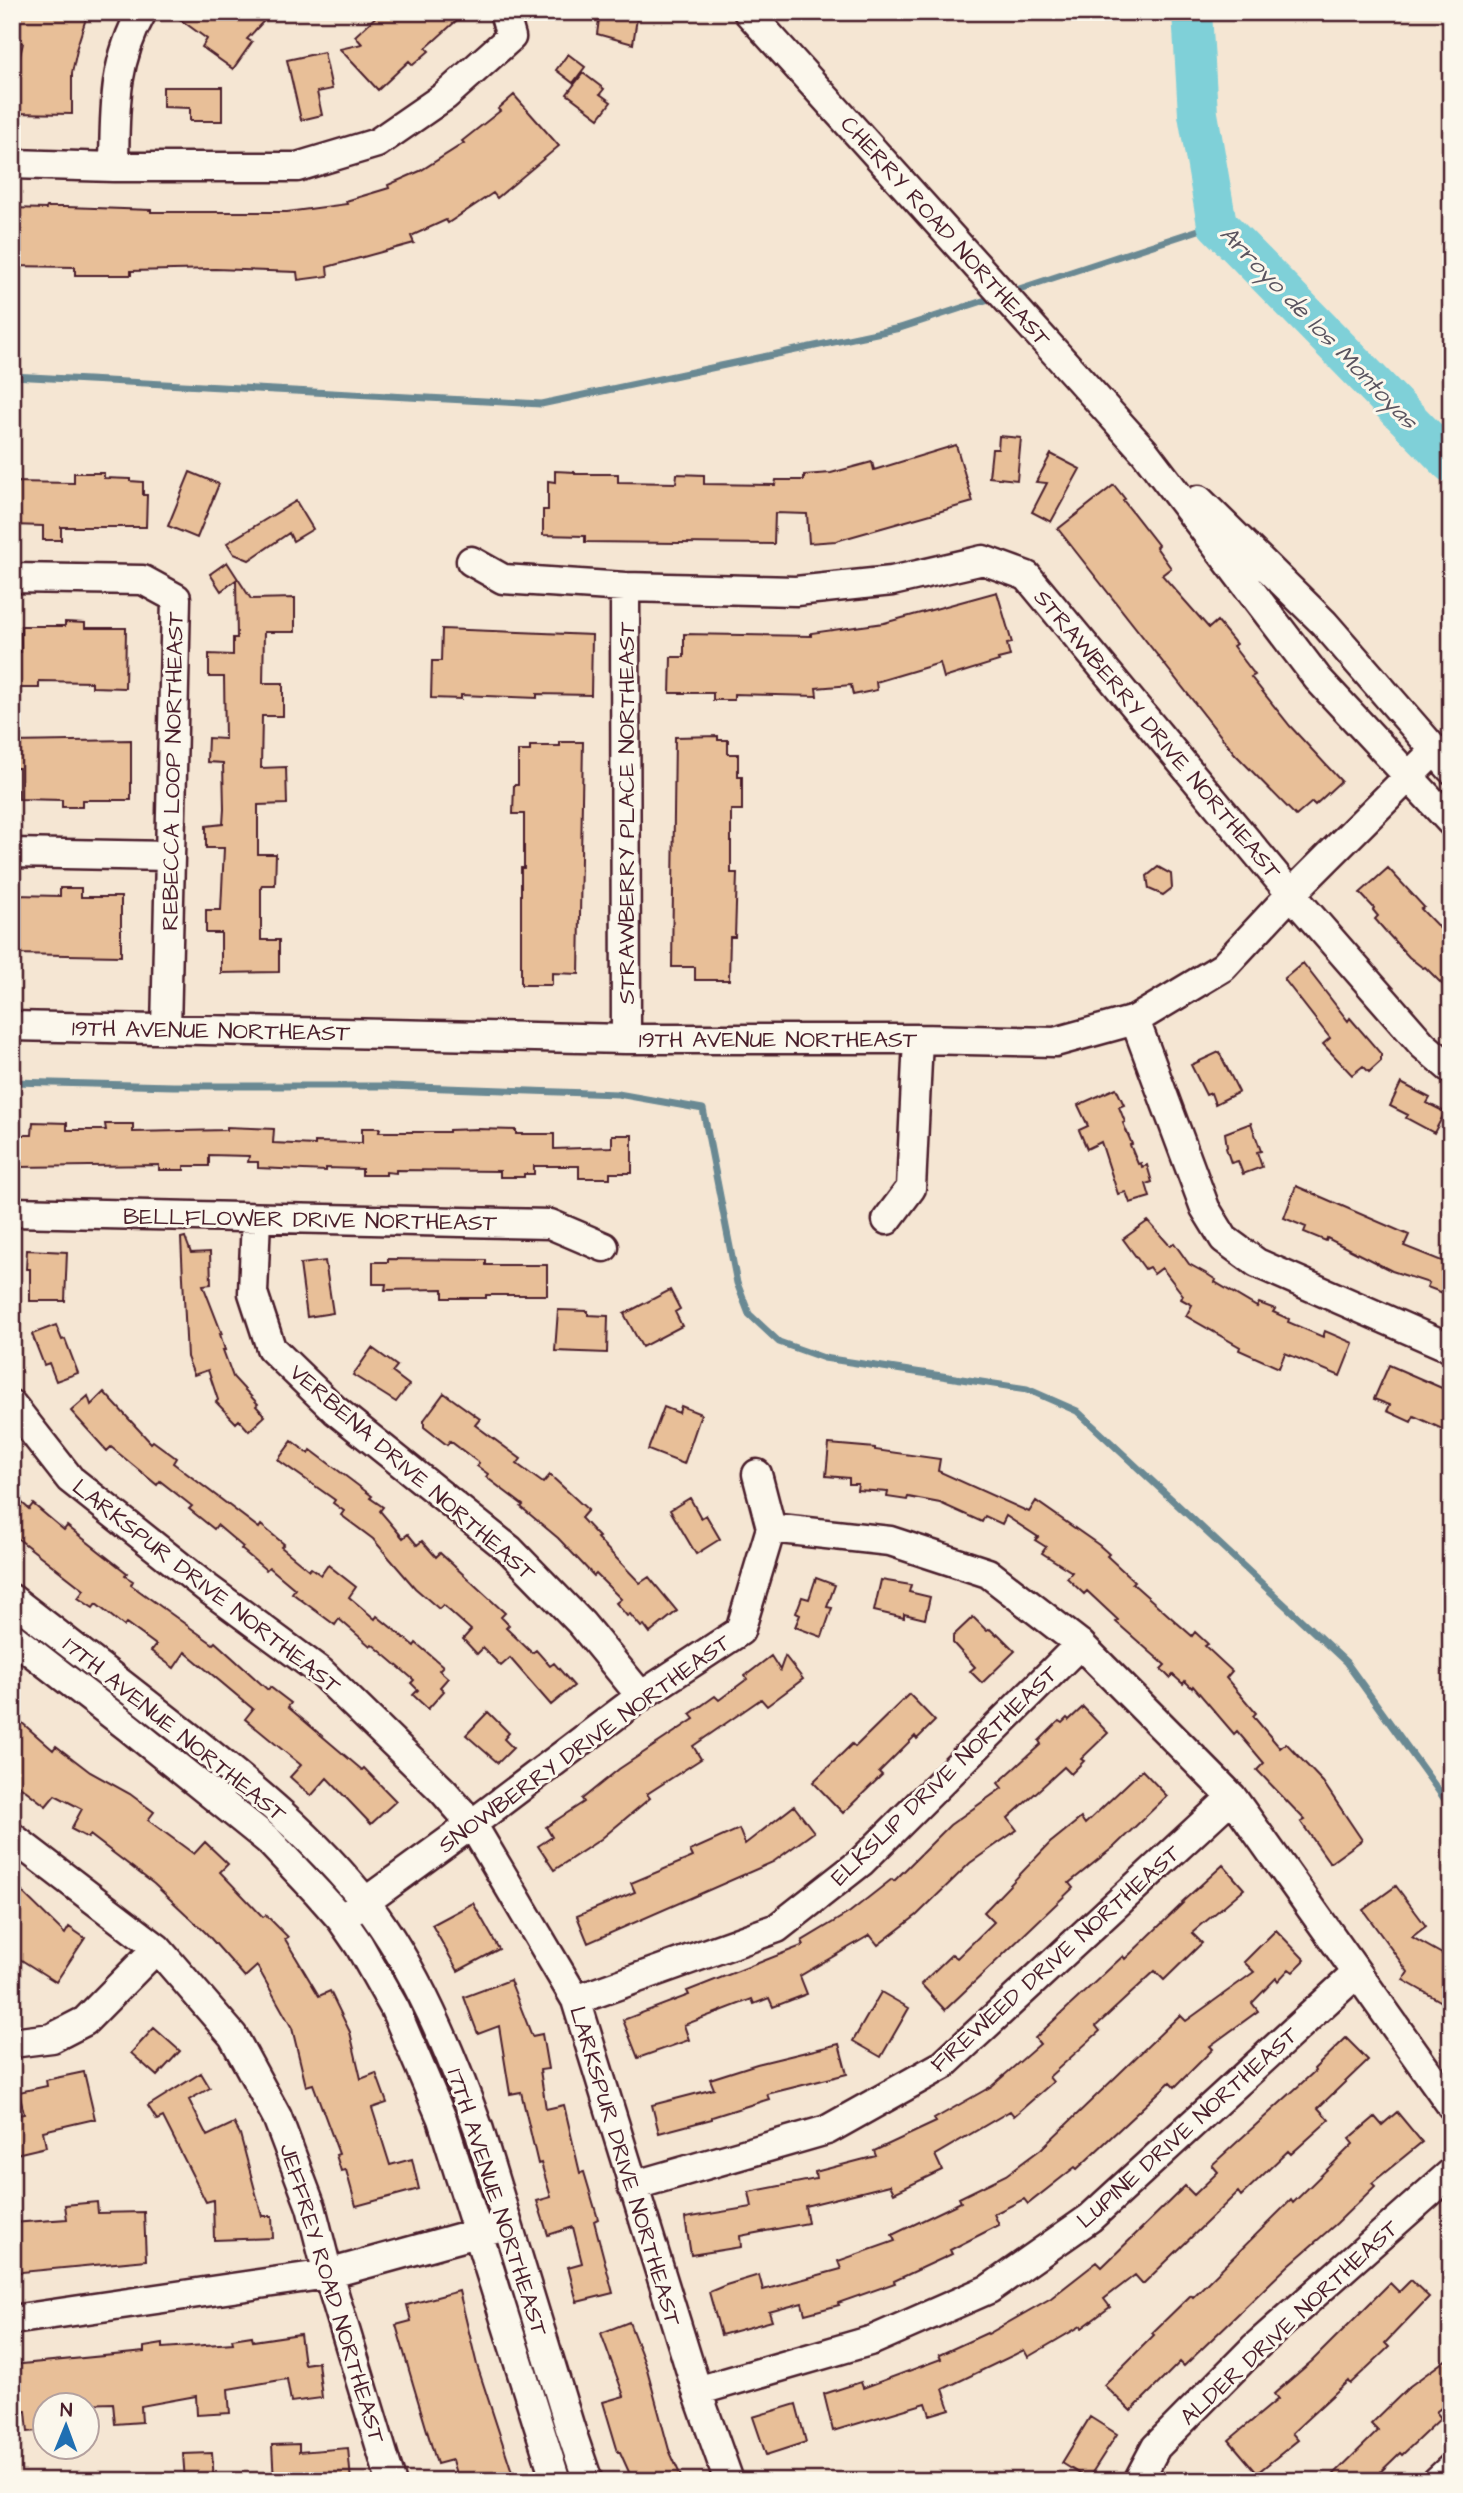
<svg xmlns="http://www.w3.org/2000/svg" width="1463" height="2493" font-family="'Architects Daughter',sans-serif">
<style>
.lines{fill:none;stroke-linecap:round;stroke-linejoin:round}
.stream{stroke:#6a8993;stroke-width:7}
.river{stroke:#7fd0d8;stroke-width:40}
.building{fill:#e8bf98;stroke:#4a1f2b;stroke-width:2}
.minor-casing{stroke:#4a1f2b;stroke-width:33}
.minor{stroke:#fbf7ec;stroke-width:28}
.labels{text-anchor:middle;stroke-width:6;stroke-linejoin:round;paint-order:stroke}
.street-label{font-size:23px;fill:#4a1f2b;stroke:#fbf7ec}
.water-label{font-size:24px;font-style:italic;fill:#5a545f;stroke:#fbf7ec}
</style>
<rect width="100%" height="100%" fill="#f5e6d3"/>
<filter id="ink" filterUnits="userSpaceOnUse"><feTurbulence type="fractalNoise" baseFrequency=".0143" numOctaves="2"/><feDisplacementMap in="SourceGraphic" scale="14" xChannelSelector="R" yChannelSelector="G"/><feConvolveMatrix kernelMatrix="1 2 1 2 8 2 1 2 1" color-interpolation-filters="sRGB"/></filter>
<g filter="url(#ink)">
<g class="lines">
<path class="stream" d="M1010,292L1217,224
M12,376L541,404L900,328L995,297
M12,1082L173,1086H388L618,1094L703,1109L737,1283L749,1314L779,1342L824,1358L1027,1389L1077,1411L1346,1662L1451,1808"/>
<path class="river" d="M1192,12L1198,114L1217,224L1451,463"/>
</g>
<path class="building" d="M19,12H88L76,50H77L72,73V114L12,113V81H14L23,43L12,40Z
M170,12H272L247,39L252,42L233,69L202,47L207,39Z
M381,12H466L426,48L429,51L413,65L409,61L378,90L340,49L362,44L355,36Z
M600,12H638L633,44L597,34Z
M324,52L332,89L317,92L322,115L301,120L287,60Z
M568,54L585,67L573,83L556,70Z
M583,73L604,89L600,94L611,102L599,118L567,94Z
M163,87H222V121H190V108L163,107Z
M514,95L559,146L497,198L493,193L448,223L446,220L411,236L414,243L327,267L328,276L298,280L297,272L215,269L131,271V275H75V267L12,266V208L46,209L47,207H66L151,210V212H287L347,204L346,201L389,188L388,185L420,171L464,143L462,141L500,111L498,109Z
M999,436L1021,438L1017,480L989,477L992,449H998Z
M956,445L973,502L836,541L809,543L807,514L775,513L774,544L585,542V536L543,535V510H548V481L555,482V471L575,472V474H618V482L676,483L677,474L704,475V484L775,485L776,480H804V475L831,473L872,462L874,470Z
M1051,454L1080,469L1051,522L1032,512L1047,483L1036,482Z
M190,472L219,484L197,538L168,526Z
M74,473H104V478L130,479V481L143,482V495H147L146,527H61V540H43V526L12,525V482L74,483Z
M1114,485L1125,499L1123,500L1158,545L1156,547L1171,568L1162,575L1209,628L1217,621L1236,644L1233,646L1255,675L1251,677L1290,726L1341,781L1315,805L1312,802L1296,816L1235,754L1058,529Z
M296,501L313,529L293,541L289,533L249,560L234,554L227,543Z
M227,562L251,599L295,598V632H264L263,683H283V716H262L261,768L286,767L287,804L258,805V854H276L275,885H262L261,888V940H279V972L221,973V933H206V910H221L224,848H206V826L223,824L224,809L223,763L207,762L208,738L225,739L224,677H209V654L233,655V638H237L236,580L221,591L210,574Z
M997,592L1012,643L1007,644L1010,656L998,659L999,661L944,678L940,663L876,682L877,690L853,695L851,685L816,688L817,696L734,694V700H713V693H670L671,657H684V634L811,636V633L884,623Z
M65,622L85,623V628H126L125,688L92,687V682L39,681V688H12V652H21V626H65Z
M442,629L592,635L591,695L537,694V698L461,695V699L431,698L432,661H441Z
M718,736V740H728V754H738V777H742V810H731V873H737L735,937H730L729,980H695V967H672L675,737Z
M131,740V800H82V807H62V800L19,799V768H12V742Z
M560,742H583L579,974L552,973V985H521V868H524V814H513L514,785H518V751H530V746H560Z
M1158,867L1171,874L1172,888L1163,895L1149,889L1147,876Z
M1388,868L1424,907L1421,909L1451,940V993L1425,967L1423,968L1409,957L1388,934L1375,919L1378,916L1373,910L1374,908L1360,893Z
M60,888H81V897H121V956L12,954V926H16V895L60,896Z
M1303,963L1348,1021L1350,1018L1381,1054V1061L1369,1072L1363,1066L1352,1075L1323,1044L1330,1038L1284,979Z
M1219,1052L1239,1092L1215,1104L1211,1093L1206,1095L1191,1065Z
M1401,1083L1430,1098L1427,1103L1445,1112L1434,1133L1406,1118L1408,1115L1390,1106Z
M1116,1088L1124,1105L1119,1107L1125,1122L1123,1123L1132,1144L1130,1145L1138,1164L1141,1163L1142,1167L1147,1165L1152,1182L1146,1184L1150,1197L1130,1203L1126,1192L1118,1194L1101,1142L1087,1149L1079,1130L1088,1126L1078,1105Z
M33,1122L67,1123V1130H106L105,1124H133V1132L227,1130V1127L274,1129L273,1143L315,1145V1142L362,1143V1128H380L379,1132H449V1130L477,1129L516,1130V1134H554V1149L612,1147V1135H632V1173H610V1178H579V1166H534V1174H524V1177H500V1171L396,1170V1173L386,1172V1175H362V1169L326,1168V1171L258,1168V1162H248L249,1156L209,1155V1166H184V1170H159V1165L19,1167V1135H32Z
M1251,1123L1261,1151L1257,1152L1262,1167L1243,1174L1238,1161L1231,1163L1226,1148L1227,1147L1225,1133Z
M1296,1186L1409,1235L1404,1246L1447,1263L1445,1269L1451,1271V1296L1427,1287L1429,1283L1392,1271L1327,1238L1326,1241L1304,1232L1306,1227L1284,1218Z
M1148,1221L1170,1246L1174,1243L1189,1264L1207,1274L1216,1280L1215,1282L1257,1307L1259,1303L1275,1309L1273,1312L1289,1319L1288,1322L1323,1337L1325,1331L1353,1343L1340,1376L1285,1353L1279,1368L1239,1350L1240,1347L1186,1316L1192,1305L1181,1299L1183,1295L1162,1268L1154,1274L1149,1267L1145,1269L1123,1239Z
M185,1237L191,1253L210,1252L211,1284L203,1285L222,1334H220L225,1350H223L233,1377L258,1404L256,1406L265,1416L249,1431L239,1420L236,1423L216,1402L218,1400L208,1370L194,1375L187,1357L181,1238Z
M27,1250L67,1252L65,1301H30V1269H26Z
M388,1259L486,1260V1265H547V1295H486V1298H443V1289L385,1290L386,1284H373V1262H388Z
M325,1261L333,1313L307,1317L300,1264Z
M670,1290L680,1309L675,1312L682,1326L642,1347L624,1314Z
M558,1310L588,1311V1315L608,1316L607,1353L555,1351Z
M56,1325L62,1340L65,1339L78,1373L56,1381L49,1363L44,1365L32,1334Z
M372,1348L397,1366L392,1372L409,1385L396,1402L353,1375Z
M1389,1365L1451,1392V1433L1414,1416L1411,1422L1387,1411L1390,1405L1374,1399Z
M104,1392L151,1443L153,1441L176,1458L173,1463L259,1528L261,1525L284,1544L281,1547L309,1570L311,1568L321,1575L328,1565L356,1587L349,1597L375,1619L377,1616L414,1646L416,1643L443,1666L439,1670L448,1678L440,1687L444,1691L428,1709L413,1695L418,1690L411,1683L414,1680L372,1644L370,1646L339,1619L335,1625L308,1605L292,1593L295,1589L269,1567L266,1570L241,1549L243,1547L217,1525L214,1529L189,1509L192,1506L160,1481L157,1485L111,1447L107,1451L71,1411L88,1396L91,1405Z
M444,1393L480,1419L475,1425L521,1459L517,1464L543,1483L550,1475L588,1510L581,1518L599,1537L597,1538L640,1583L649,1577L677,1611L650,1633L644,1625L641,1627L630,1614L627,1616L616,1603L621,1599L596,1574L594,1576L558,1538L521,1507L523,1505L486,1477L488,1474L477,1466L479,1463L450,1441L447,1445L424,1427V1420Z
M681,1406L701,1414L684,1464L648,1450L664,1407L679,1413Z
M292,1441L309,1454L311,1450L372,1496L370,1498L383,1507L380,1511L403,1538L408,1534L417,1545L422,1541L436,1557L440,1553L505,1613L501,1617L509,1625L506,1628L532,1653L536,1650L550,1666L554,1663L574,1686L551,1705L510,1658L501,1666L483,1648L477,1654L463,1639L471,1630L443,1605L439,1609L415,1588L373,1539L341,1515L344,1511L333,1503L335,1500L278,1460Z
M829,1444L875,1448V1450L940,1459L938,1471L1029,1512L1036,1501L1099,1545L1109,1554L1107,1556L1134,1581L1132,1583L1192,1636L1195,1632L1208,1644L1205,1646L1232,1671L1226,1678L1256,1713L1253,1716L1280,1748L1286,1743L1323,1782L1362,1840L1330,1863L1301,1822L1305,1820L1257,1770L1264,1763L1237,1731L1234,1734L1193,1686L1192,1688L1185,1681L1183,1684L1173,1675L1170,1678L1161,1669L1165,1665L1116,1622L1118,1620L1087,1591L1084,1594L1067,1578L1072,1572L1042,1553L1046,1547L1035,1540L1038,1537L1006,1516L1002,1524L985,1516L982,1522L940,1503L908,1497L907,1500L887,1497L888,1492L857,1490L858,1484H849V1478L826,1476Z
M12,1494L29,1509L33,1504L64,1530L67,1526L127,1573L125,1576L133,1581L131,1585L213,1644L215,1642L268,1690L270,1687L291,1703L288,1707L362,1770L364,1768L396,1801L371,1824L327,1778L311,1796L290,1777L301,1765L245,1719L253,1709L185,1652L174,1668L151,1651L156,1645L126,1623L124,1626L96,1604L93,1608L78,1598L84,1590L12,1534Z
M690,1498L701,1518L706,1515L720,1539L696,1554L670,1510Z
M816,1578L835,1585L827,1607L832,1608L822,1637L795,1627L800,1615L796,1613L802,1597L809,1599Z
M881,1580L911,1585L909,1592L930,1597L925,1619L904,1614V1618L874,1611Z
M973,1617L987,1631L990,1629L996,1635L998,1634L1015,1651L982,1683L970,1671L975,1667L953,1643V1636Z
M771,1656L780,1670L785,1656L803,1679L767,1706L761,1699L693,1746L701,1759L647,1794L650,1798L601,1839L554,1870L538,1846L552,1837L546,1827L584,1802L582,1799L619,1769L694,1719L690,1714L715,1696L719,1700L747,1679L745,1676Z
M909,1694L935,1721L917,1739L915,1736L879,1772L882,1775L843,1813L813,1782L852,1744L855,1747Z
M1083,1707L1108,1733L1081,1759L1084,1761L1071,1774L1064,1767L1008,1818L1017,1830L970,1863L917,1915L878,1945L870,1935L800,1976L807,1994L773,2007L769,1998L754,2004L752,1999L684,2025L689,2040L638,2058L623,2020L689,1995L687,1991L804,1945L802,1941L850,1912L892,1879L894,1881L950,1825L1002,1788L998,1783L1041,1744L1039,1741L1059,1721L1062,1723L1067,1718L1069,1720Z
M488,1712L509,1733L504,1739L513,1748L498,1763L466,1735Z
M12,1714L53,1750L56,1746L90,1772L130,1794L154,1812L148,1820L194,1854L205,1842L228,1864L220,1872L263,1917L266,1915L288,1937L285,1939L319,1996L330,1991L350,2032L361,2079L376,2073L387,2103L372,2108L390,2165L412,2159L419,2189L356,2206L346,2170L341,2171L336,2155L339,2154L313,2084L306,2086L292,2028L257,1966L245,1977L206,1933L154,1884L90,1835L88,1838L71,1829L82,1809L55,1795L46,1806L12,1780Z
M1142,1770L1167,1796L1115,1846L1069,1883L1073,1888L945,2010L921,1984L952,1954L957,1958L994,1922L984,1912L1050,1843L1081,1818L1085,1824Z
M794,1806L814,1832L773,1862L588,1943L577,1916L635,1892L631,1883L693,1857L690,1851L739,1829L745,1844Z
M1223,1865L1244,1889L1192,1933L1202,1943L1164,1980L1155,1971L1096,2026L1100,2031L1049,2077L1053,2082L1014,2116L1010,2111L935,2155L942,2170L894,2193L890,2185L805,2206L808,2223L740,2236L741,2247L691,2255L685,2218L752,2207L749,2192L816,2179L815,2172L876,2156L874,2151L936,2122L934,2119L992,2086L1040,2044L1035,2038L1123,1956L1125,1959L1183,1903L1182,1902Z
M12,1882L65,1934L69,1927L85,1938L56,1982L12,1954Z
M1396,1886L1426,1926L1412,1937L1451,1959V2007L1403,1980L1408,1972L1363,1910Z
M473,1903L499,1949L458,1971L432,1925Z
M1276,1930L1305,1960L1293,1972L1289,1969L1278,1981L1276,1978L1252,2003L1258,2011L1210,2046L1213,2049L1175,2087L1170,2082L1077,2169L1075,2167L1028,2204L1024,2199L994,2214L999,2225L950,2250L952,2254L894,2281L895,2283L838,2303L839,2305L805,2314L802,2303L769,2312L772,2321L721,2335L709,2292L726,2285L759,2275L763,2290L841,2269L838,2261L895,2241L892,2235L961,2202L959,2198L1006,2175L1041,2149L1180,2015L1186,2021L1254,1972L1244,1962Z
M510,1980L532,2036L542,2034L548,2069L540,2070L546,2109L564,2105L580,2173L584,2172L598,2219L594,2221L613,2293L577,2302L568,2267L582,2263L573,2227L548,2235L537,2201L551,2197L541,2163L538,2164L521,2092L510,2094L499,2026L478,2034L464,1997Z
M881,1992L909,2008L881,2057L853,2041Z
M154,2028L180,2051L157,2076L131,2053Z
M1346,2038L1368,2060L1318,2108L1329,2120L1291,2154L1288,2151L1241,2196L1238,2192L1143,2284L1135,2275L1104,2299L1110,2307L1082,2328L1081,2326L1028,2357L1024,2350L943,2389L950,2409L930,2415L926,2403L833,2431L824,2394L861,2382L863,2388L941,2359L939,2355L987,2333L988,2334L1051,2298L1097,2262L1102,2267L1185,2186L1194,2195L1218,2172L1212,2165L1315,2071L1314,2069Z
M839,2044L847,2074L767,2094L769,2099L712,2117V2119L659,2133L652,2105L714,2089L710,2079L757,2064Z
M84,2072L95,2119L43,2131L46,2147L12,2155V2116L24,2114L19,2092L47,2086L46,2080Z
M201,2073L210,2088L189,2100L207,2136L234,2123L240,2134L262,2216H272L273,2238L214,2240L213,2200L206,2202L163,2117L157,2120L148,2106Z
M1397,2112L1422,2142L1372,2183L1375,2186L1337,2223L1289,2265L1184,2366L1180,2362L1131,2411L1104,2385L1154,2335L1152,2333L1191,2295L1193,2297L1291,2200L1293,2203L1353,2144L1349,2139L1375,2117L1382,2125Z
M97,2202L98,2213L144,2212L146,2260L12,2273V2223L67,2219L65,2205Z
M1411,2280L1429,2297L1385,2343L1389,2347L1350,2384L1348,2381L1292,2433L1298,2440L1257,2473L1229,2440L1278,2399L1274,2394L1312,2361L1390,2283L1399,2292Z
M459,2291L477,2365L515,2481H458L452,2460L437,2464L413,2384L396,2325L411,2321L407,2305Z
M629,2322L647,2369L669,2450L683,2481H633L620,2452H618L603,2402L624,2396L601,2333Z
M300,2334L304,2364L318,2362L322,2398L291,2402L287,2379L228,2389L230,2413L197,2415L196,2396L141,2406L142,2422L115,2424L113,2403L46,2405V2430L28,2432L26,2411L12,2412V2365L144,2352V2347L163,2344V2348L233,2343L232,2339L252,2336L253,2341Z
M1451,2356V2400L1436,2412L1441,2418L1402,2455L1400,2453L1371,2481H1327L1378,2431L1371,2424L1410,2386Z
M796,2404L806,2442L766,2455L753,2417Z
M1090,2417L1117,2434L1088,2479L1062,2463Z
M299,2444V2452L348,2448L351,2481H274L272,2445Z
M212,2453L214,2481H185L183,2454Z"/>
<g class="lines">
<g class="minor-casing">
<path id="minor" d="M748,12L1144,451L1318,679L1451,822
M12,164L114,167H297L377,143L445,96L511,37L504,12
M114,167C115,110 113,63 142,12
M1199,500L1324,623L1451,769
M471,561L503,579L625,587L796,591L892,581L983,560L1027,576L1291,894L1423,1045L1451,1069
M12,578L143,580L176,598L166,1029
M625,587L626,1039
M12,853L170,856
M1135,1020L1205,1208L1224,1239L1257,1263L1451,1348
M12,1026L626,1039H918L1055,1042L1135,1020L1223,967L1291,894L1435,750
M12,1212L550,1224L604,1247
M256,1218L253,1293L271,1348L335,1410L510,1550L581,1623L641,1696
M887,1220L911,1188L918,1039
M12,1405L70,1479L207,1588L321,1672L443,1791L472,1824L576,2000L697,2391L729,2481
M757,1474L771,1528
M771,1528L890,1541L988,1573L1080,1644L1232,1797L1451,2105
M12,1599C71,1645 130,1690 188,1736C252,1787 315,1838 366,1903C416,1968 451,2053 479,2130L570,2428L588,2481
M12,1637L128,1727L268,1840L318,1893L341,1919L359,1945L395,2009L442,2119L556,2481
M12,1837L157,1948L233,2036L277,2117L311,2207L328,2274L391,2481
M350,1913L472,1824L641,1696L740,1631L771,1528
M576,2000L777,1928L861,1862L1080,1644
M12,2043L52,2038L85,2021L157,1948
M632,2186L827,2130L943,2065L1232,1797
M12,2320L328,2274L495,2228
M697,2391L873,2340L989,2289L1090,2218L1357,1973
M1138,2481L1156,2447L1254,2348L1451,2173
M1437,2481L1451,2468"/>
</g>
<use href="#minor" class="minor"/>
</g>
</g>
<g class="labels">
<g class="street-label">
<text transform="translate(946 231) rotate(48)" y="8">CHERRY ROAD NORTHEAST</text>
<text transform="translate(1158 734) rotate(50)" y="8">STRAWBERRY DRIVE NORTHEAST</text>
<text transform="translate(172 771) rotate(-89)" y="8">REBECCA LOOP NORTHEAST</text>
<text transform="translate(626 813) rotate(-90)" y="8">STRAWBERRY PLACE NORTHEAST</text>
<text transform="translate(211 1030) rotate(1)" y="8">19TH AVENUE NORTHEAST</text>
<text x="778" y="1047">19TH AVENUE NORTHEAST</text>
<text transform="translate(310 1219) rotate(1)" y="8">BELLFLOWER DRIVE NORTHEAST</text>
<text transform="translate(413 1472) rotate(41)" y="8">VERBENA DRIVE NORTHEAST</text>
<text transform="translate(207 1586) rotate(38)" y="8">LARKSPUR DRIVE NORTHEAST</text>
<text transform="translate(175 1729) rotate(39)" y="8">17TH AVENUE NORTHEAST</text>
<text transform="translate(584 1743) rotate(-36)" y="8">SNOWBERRY DRIVE NORTHEAST</text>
<text transform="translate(944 1775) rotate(-44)" y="8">ELKSLIP DRIVE NORTHEAST</text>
<text transform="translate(1055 1958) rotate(-42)" y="8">FIREWEED DRIVE NORTHEAST</text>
<text transform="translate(1187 2127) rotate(-42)" y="8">LUPINE DRIVE NORTHEAST</text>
<text transform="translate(626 2166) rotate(73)" y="8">LARKSPUR DRIVE NORTHEAST</text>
<text transform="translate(498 2202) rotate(72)" y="8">17TH AVENUE NORTHEAST</text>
<text transform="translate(333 2293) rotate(73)" y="8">JEFFREY ROAD NORTHEAST</text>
<text transform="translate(1289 2322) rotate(-43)" y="8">ALDER DRIVE NORTHEAST</text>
</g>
<g class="water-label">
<text transform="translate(1319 327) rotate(46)" y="8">Arroyo de los Montoyas</text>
</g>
</g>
<rect width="1463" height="2493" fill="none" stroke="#fbf7ec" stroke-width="42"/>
<rect x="21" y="21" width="1421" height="2451" fill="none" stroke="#4a1f2b" stroke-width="2.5" filter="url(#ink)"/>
<g transform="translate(66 2426) rotate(1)"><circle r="33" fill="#fbf7ec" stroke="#b4a19f" stroke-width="2"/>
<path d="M0-5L12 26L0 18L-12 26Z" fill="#1f6fb2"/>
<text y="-10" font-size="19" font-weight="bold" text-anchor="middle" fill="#4a1f2b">N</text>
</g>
</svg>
